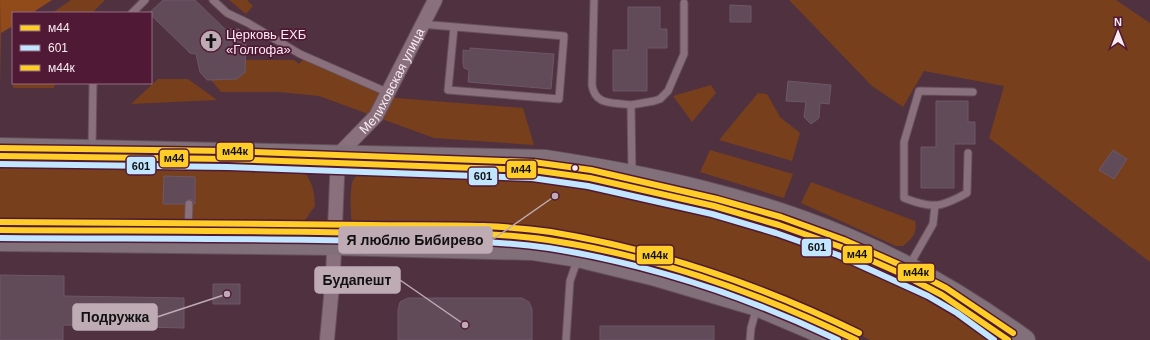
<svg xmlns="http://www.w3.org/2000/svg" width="1150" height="340" font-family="Arial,sans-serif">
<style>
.green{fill:#783f1c}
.forest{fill:#914a1a}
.building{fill:#614b59;stroke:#6e5766}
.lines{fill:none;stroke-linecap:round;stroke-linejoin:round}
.service-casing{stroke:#66505b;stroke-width:9}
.minor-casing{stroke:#66505b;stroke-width:16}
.secondary-casing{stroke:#66505b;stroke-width:22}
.service{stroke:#89707c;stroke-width:7}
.minor{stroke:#89707c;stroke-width:14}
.secondary{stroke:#817079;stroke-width:20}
.bus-1-casing{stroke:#501935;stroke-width:9}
.bus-2-casing{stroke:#501935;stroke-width:9}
.bus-3-casing{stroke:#501935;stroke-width:9}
.bus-1{stroke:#fecd28;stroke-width:6}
.bus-2{stroke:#c2e6ff;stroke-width:6}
.bus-3{stroke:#fecd28;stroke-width:6}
.bus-dot{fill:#fbecf2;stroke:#501935;stroke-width:1.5}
.labels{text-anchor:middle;stroke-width:3.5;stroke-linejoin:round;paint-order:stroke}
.poi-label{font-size:13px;fill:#fbecf2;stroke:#501935;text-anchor:start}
.street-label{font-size:13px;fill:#fbecf2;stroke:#501935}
.leader{fill:none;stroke:#bfabb4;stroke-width:1.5}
.callout-dot{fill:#bfabb4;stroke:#501935;stroke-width:1.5}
.callout{fill:#bfabb4;stroke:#bfabb4;stroke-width:1.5}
.callout-label{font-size:14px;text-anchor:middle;font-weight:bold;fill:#111}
.line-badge{stroke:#501935;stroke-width:1.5}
.pale-badge-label{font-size:11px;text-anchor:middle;font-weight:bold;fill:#111}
</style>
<rect width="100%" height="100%" fill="#4f3140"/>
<path class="green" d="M71,0H105L92,13H52Z
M229,0H247L253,6L246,14Z
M789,0H1116L1150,23V262L989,138L1004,86L924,71L903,107L872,86Z
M305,57L389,93L396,98L523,108L534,145L434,138L319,96L279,92H221L211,80L237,79L245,72V60H294L299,64Z
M158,79H188L217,100L131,104Z
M13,83H55L54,88H13Z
M711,85L716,93L692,122L673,96Z
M758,93L767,94L780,117L800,133L792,161L719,140Z
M710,150L793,174L784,198L700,172Z
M0,160L290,164C309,170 315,187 315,206L305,220L288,228L0,224Z
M366,172L547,176L633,190L734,216L799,235L861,260L931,295L997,340H870L829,319L780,298L715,275L638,254L536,233L363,229L352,221C350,213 350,187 353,180C356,175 361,174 366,172Z
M811,182L915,221C918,232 912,239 903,246H896L801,203Z"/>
<path class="forest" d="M0,0H52L32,13H13V26L1,33V89Z"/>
<path class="building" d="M163,0H195L225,29H239L246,39L245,72L237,79L207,80L200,72L196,54L190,53L149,13Z
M730,5L751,6V22H730Z
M628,7H660V29H667V48H647V91H613V50H628Z
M470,48L554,54L551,89L468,82L469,70L464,68L463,63V50L470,51Z
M788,81L831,85L829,104L820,103L819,118L811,124L804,117L806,102L786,101Z
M936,101H968V122H975V144H954V188H921V147H936Z
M1113,150L1127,159L1114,179L1099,170Z
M164,176L195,177V204L192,200L189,199L184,204H163Z
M0,275L64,276V296L184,298V328L63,325V340H0Z
M213,284H240V304H213Z
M408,298H522L529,302L532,309V340H398V310L400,302Z
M600,326H714V340H600Z"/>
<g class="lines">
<g class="service-casing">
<path id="service" d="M213,0L227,13L248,23L300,54L389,93
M594,0L592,85C595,106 613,102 631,105L632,175
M132,13L145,0
M423,24L432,25L564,36L559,99L448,90L454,27
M631,105L654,101L660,99L668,91L684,54V3
M92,149L93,83
M968,153L967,193C940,208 933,209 904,198V142L919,91L973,92
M527,169C555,170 584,177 611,182C691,197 768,220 844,248
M0,230C124,231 249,230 373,233C431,234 492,231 549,241C620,252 690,272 757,296
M188,235L189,204
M909,266L933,224L935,205
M836,330L856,340
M566,340L570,281L578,258
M750,340L751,328L757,307"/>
</g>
<g class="minor-casing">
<g id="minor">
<path id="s1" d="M327,340L333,275L338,155L376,116L435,0"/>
</g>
</g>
<g class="secondary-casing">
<path id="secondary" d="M0,148L545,160C649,176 753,198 849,239C911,265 971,301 1025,340
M0,241L335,245L533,250L578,257L652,275L757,306L837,340"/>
</g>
<use href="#service" class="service"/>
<use href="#minor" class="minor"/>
<use href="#secondary" class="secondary"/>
<g class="bus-1-casing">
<path id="bus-1" d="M0,156L228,159L533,170L590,178L714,206L779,225L841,247L902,274L942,295L1008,340
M0,230C123,231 246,230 369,233C428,234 489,231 548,240C656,256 759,293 856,340"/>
</g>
<g class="bus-2-casing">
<path id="bus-2" d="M0,164L228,167L532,178L588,186L712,214L776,233L838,255L928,296L957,313L994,340
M0,238C123,239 246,238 369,241C428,242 489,239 549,248C649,264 746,296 838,340"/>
</g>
<g class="bus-3-casing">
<path id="bus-3" d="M0,148L228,151L533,162L591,170L717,199L781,217L844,240L905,267L946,288L1013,333
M0,222C123,223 247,223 370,225C430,226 491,223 551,232C659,250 761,285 859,333"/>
</g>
<use href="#bus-1" class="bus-1"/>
<use href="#bus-2" class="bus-2"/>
<use href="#bus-3" class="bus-3"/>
</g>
<defs>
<g id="church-disc" transform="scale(1.15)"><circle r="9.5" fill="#bfabb4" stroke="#501935"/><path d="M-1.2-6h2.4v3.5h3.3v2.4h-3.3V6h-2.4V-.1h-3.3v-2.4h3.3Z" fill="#111"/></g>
</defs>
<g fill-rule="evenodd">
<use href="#church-disc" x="211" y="41"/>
</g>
<circle class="bus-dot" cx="575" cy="168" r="3.5"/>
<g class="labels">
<g class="poi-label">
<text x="226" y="39">Церковь ЕХБ<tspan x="226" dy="15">«Голгофа»</tspan></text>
</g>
<g class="street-label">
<text dy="5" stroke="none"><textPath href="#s1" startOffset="278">Мелиховская улица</textPath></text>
</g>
</g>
<path class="leader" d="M555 196L492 240M465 325L400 280M227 294L157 317"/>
<g class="callout-dot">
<circle cx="555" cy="196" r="4"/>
<circle cx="465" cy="325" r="4"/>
<circle cx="227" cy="294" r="4"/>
</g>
<g class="callout">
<rect x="339" y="227" width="153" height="26" rx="4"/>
<rect x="315" y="267" width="85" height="26" rx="4"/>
<rect x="73" y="304" width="84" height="26" rx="4"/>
</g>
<g class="callout-label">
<text x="415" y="245">Я люблю Бибирево</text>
<text x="357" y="285">Будапешт</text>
<text x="115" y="322">Подружка</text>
</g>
<g class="line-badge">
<rect x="216" y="142" width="38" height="19" rx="4" fill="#fecd28"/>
<rect x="159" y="149" width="30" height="19" rx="4" fill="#fecd28"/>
<rect x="126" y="156" width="30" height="19" rx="4" fill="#c2e6ff"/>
<rect x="506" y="160" width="31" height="19" rx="4" fill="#fecd28"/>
<rect x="468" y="167" width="30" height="19" rx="4" fill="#c2e6ff"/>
<rect x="801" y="238" width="31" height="19" rx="4" fill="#c2e6ff"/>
<rect x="842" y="245" width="31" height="19" rx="4" fill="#fecd28"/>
<rect x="636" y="245" width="38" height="20" rx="4" fill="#fecd28"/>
<rect x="897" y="263" width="38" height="19" rx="4" fill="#fecd28"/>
</g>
<g class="pale-badge-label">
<text x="235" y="155">м44к</text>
<text x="174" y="162">м44</text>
<text x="141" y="170">601</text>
<text x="521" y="173">м44</text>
<text x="483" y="180">601</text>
<text x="817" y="251">601</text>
<text x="857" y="258">м44</text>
<text x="655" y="259">м44к</text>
<text x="916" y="276">м44к</text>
</g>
<rect x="12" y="12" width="140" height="72" fill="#501935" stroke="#946d81"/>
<rect x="20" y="25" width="20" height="6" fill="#fecd28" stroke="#946d81"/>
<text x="48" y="32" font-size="12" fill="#fbecf2">м44</text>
<rect x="20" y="45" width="20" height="6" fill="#c2e6ff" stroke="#946d81"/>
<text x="48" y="52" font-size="12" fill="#fbecf2">601</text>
<rect x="20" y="65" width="20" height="6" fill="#fecd28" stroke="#946d81"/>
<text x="48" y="72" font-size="12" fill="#fbecf2">м44к</text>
<g transform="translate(1118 32)" stroke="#501935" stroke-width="3" paint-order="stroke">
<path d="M0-3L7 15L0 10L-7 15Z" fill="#fbecf2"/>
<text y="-6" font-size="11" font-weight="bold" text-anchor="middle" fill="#fbecf2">N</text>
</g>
</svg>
